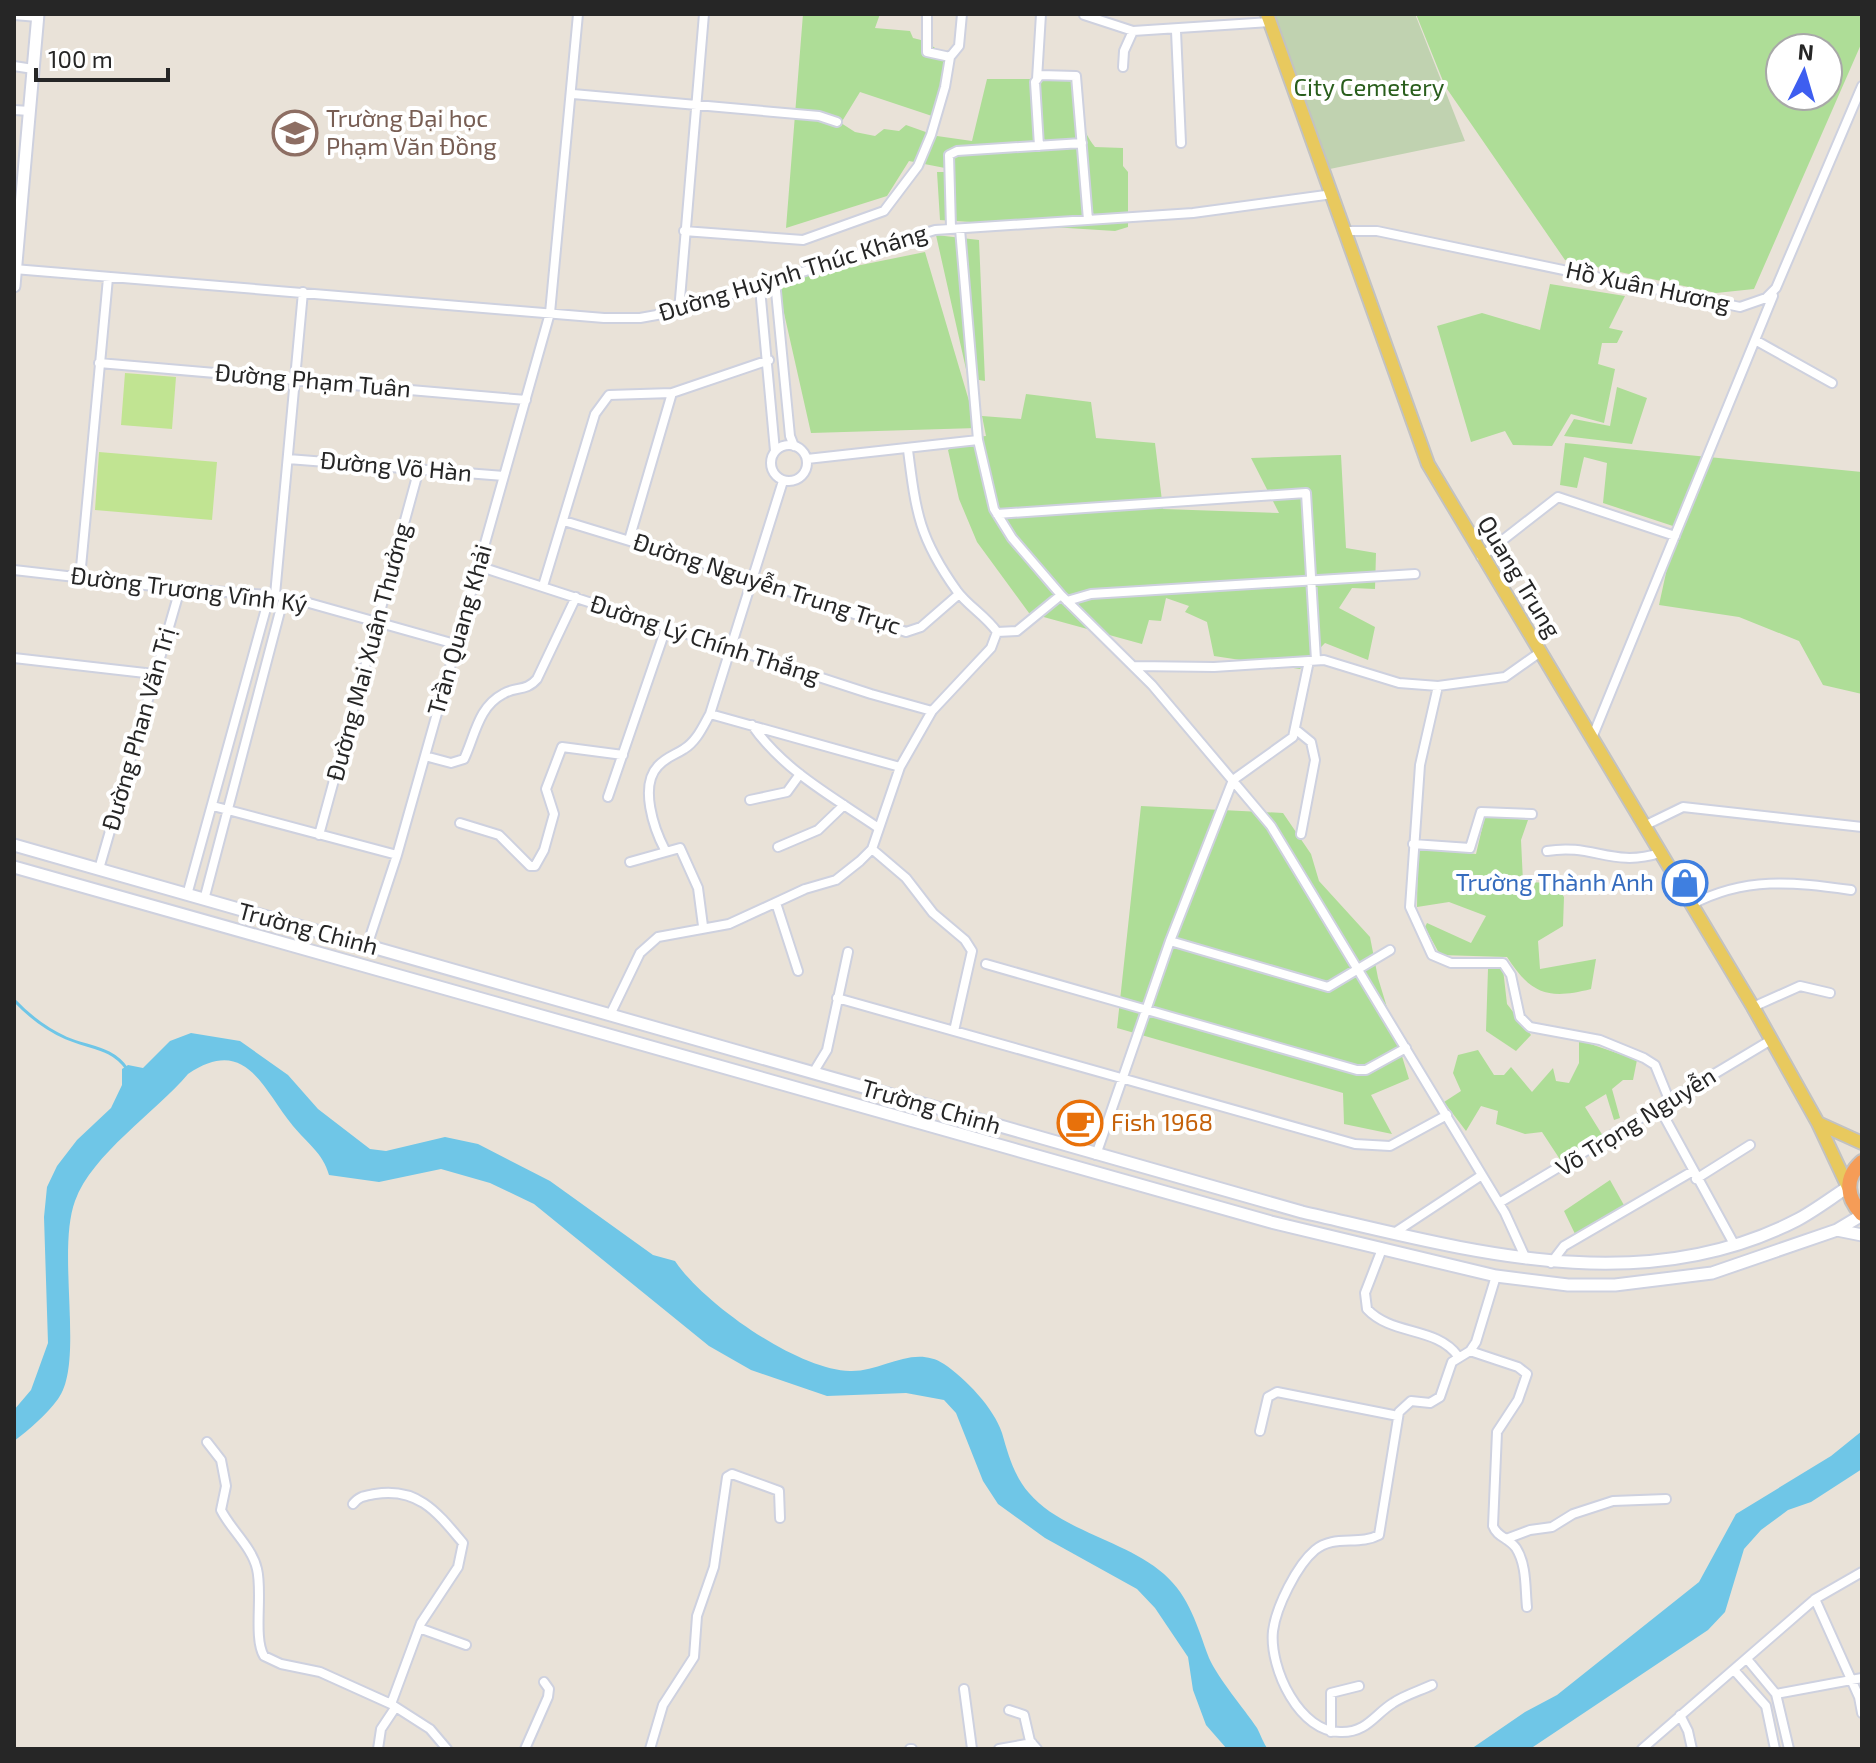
<svg xmlns="http://www.w3.org/2000/svg" width="1876" height="1763" font-family="'Exo 2',sans-serif">
<style>
.green{fill:#aedd97;fill-rule:evenodd}
.cemetery{fill:#c0d2b0}
.pitch{fill:#c1e492}
.water{fill:#6fc6e7}
.lines{fill:none;stroke-linecap:round;stroke-linejoin:round}
.stream{stroke:#6fc6e7;stroke-width:3}
.street-casing{stroke:#ced1df;stroke-width:12}
.secondary-casing{stroke:#ced1df;stroke-width:15}
.primary-casing{stroke:#c2c2c2;stroke-width:16}
.highway-casing{stroke:#c2c2c2;stroke-width:18}
.street{stroke:#fff;stroke-width:8}
.secondary{stroke:#fff;stroke-width:11}
.primary{stroke:#e8c95e;stroke-width:12}
.highway{stroke:#f59c57;stroke-width:14}
.labels{text-anchor:middle;stroke-width:8;stroke-linejoin:round;paint-order:stroke}
.park-label{font-size:24px;fill:#295e1c;stroke:#fff}
.education-label{font-size:24px;fill:#785e54;stroke:#fff;text-anchor:start}
.street-label{font-size:24px;fill:#262626;stroke:#fff}
.shop-label{font-size:24px;fill:#366cbe;stroke:#fff;text-anchor:end}
.food-label{font-size:24px;fill:#c56008;stroke:#fff;text-anchor:start}
</style>
<rect width="100%" height="100%" fill="#e9e2d8"/>
<path class="green" d="M803,14H880L875,28L910,31L913,38L925,41L951,59L935,117L860,92L841,123L855,132L875,136L884,129L899,131L906,125L937,136L972,141L987,79H1076C1079,103 1079,128 1095,147L1123,148V166L1128,172V227L1115,231L940,220L937,172H944L945,168L909,161L887,196L786,228Z
M1416,14H1862V42L1754,289L1716,293L1565,260L1445,86ZM1780,48H1828V96H1780Z
M936,235L979,240L985,381L968,378Z
M925,252L977,428L811,433L777,282Z
M1550,284L1625,296L1609,328L1623,331L1617,343H1602L1598,364L1615,369L1604,423L1571,414L1552,446L1513,445L1505,431L1471,442L1437,326L1482,313L1540,330Z
M1617,387L1647,398L1632,444L1564,436L1574,419L1610,426Z
M1026,394L1091,402L1096,438L1155,443L1163,509L1279,513L1251,458L1341,455L1346,548L1376,553L1375,589L1352,588L1339,608L1375,627L1368,660L1325,643L1300,669L1214,656L1207,622L1185,612L1189,606L1166,598L1161,621L1149,620L1142,644L1029,613L977,542L959,499L948,450L963,438L986,436L982,416L1021,419Z
M1565,443L1862,472V694L1823,685L1799,641L1739,617L1659,605L1676,527L1603,503L1607,463L1584,457L1577,488L1560,485Z
M1141,806L1283,813L1311,854L1319,881L1370,937L1378,978L1409,1079L1371,1095L1392,1134L1344,1124L1343,1093L1117,1028Z
M1485,816L1528,820L1521,840L1523,882L1555,883L1564,897L1563,926L1538,941L1540,969L1596,959L1591,989C1548,1000 1531,994 1507,957L1440,955L1425,927L1427,923L1471,943L1486,916L1449,902L1417,907L1418,848L1476,854Z
M1488,969H1503L1507,1004L1531,1035L1516,1051L1486,1031Z
M1579,1040L1637,1060L1633,1080H1623L1612,1089L1620,1118L1614,1120L1606,1094L1585,1107L1603,1136L1561,1161L1542,1132L1525,1134L1496,1124L1498,1111L1481,1106L1466,1131L1444,1102L1461,1091L1453,1073L1458,1055L1478,1050L1494,1075H1504L1511,1067L1532,1092L1553,1068L1556,1081L1569,1083L1579,1063Z
M1610,1180L1625,1207L1576,1236L1564,1211Z"/>
<path class="cemetery" d="M1271,14H1415L1465,141L1325,170Z"/>
<path class="pitch" d="M125,373L176,377L172,429L121,425Z
M99,452L217,462L212,520L95,510Z"/>
<path class="water" d="M191,1033L240,1041L288,1075L318,1109L370,1149L386,1151L445,1137L478,1144L550,1181L653,1255L675,1261C703,1303 797,1370 850,1371C883,1372 913,1344 944,1364C965,1378 994,1408 1002,1433C1008,1454 1014,1476 1029,1493C1061,1531 1125,1540 1164,1574C1190,1597 1197,1626 1209,1658C1219,1680 1243,1707 1257,1728C1261,1735 1263,1743 1268,1749H1227L1206,1725L1193,1690L1188,1657L1155,1608L1137,1589L1045,1538L998,1504L983,1481L956,1413L944,1400L906,1393L827,1396L751,1370L709,1346L534,1204L490,1183L441,1169L379,1182L329,1175C323,1153 307,1143 293,1126C262,1088 246,1035 188,1074C156,1112 92,1154 75,1201C56,1253 85,1363 58,1399C46,1415 30,1429 14,1441V1410L31,1390L48,1343L44,1217L47,1187L57,1166L77,1140L111,1108L122,1085V1069L128,1065L143,1068L170,1041Z
M1862,1431V1469L1811,1502L1788,1510L1761,1530L1744,1549L1725,1612L1708,1630L1530,1749H1471L1525,1712L1557,1695L1699,1582L1736,1514L1831,1456Z"/>
<g class="lines">
<path class="stream" d="M14,1000C29,1016 46,1029 66,1038C89,1048 112,1047 127,1069"/>
<g class="street-casing">
<path id="street" d="M927,14V52L950,57
M14,15L38,17
M1084,15L1133,31L1270,22
M1176,31L1181,143
M14,66L33,69
M1123,67L1124,51L1133,31
M1037,79L1041,14
M573,94L819,116L837,122
M14,110L30,111
M1039,146L1035,82L1040,75L1076,76L1088,220
M951,228L949,155L957,151L1082,143
M960,229L978,440L994,509L1012,538L1061,595L1152,685L1271,826L1505,1213L1526,1259
M684,231L803,240L884,211L918,166L931,135L945,87L950,57L959,46L962,14
M1346,231H1377L1740,307L1766,298L1776,288L1862,86
M14,269L604,318H640L679,311L935,230L1193,213L1333,194
M775,281L790,436L794,446
M760,288L775,451
M679,311L704,14
M1755,340L1832,383
M99,363L526,400
M771 463a18 18 0 1 1 36 0a18 18 0 1 1-36 0Z
M908,450C916,513 919,538 957,591C968,606 986,616 997,632
M288,459L504,476
M807,459L978,440
M997,514L1306,493L1316,660
M564,521L751,578L906,632L921,627L959,594
M629,540L672,393
M1481,557L1558,497L1675,536
M478,566L871,694L932,711
M14,570L180,589L284,596L455,644
M80,578L108,278
M543,586L595,414L609,395L672,393L769,360
M275,595L303,292
M1067,601L1091,594L1415,574
M997,632L1017,631L1061,595
M14,658L154,674
M1134,666L1214,667L1324,660L1399,683L1438,686L1505,677L1539,653
M1438,686L1420,765L1410,907L1432,955L1451,963H1503L1511,975L1520,1017L1530,1027L1600,1040L1644,1058L1655,1065L1670,1102
M710,714L900,767
M752,725C783,770 833,797 877,827
M1295,729L1311,742L1315,760L1301,834
M1592,738L1773,296
M425,756L451,763L464,759C475,736 478,707 503,694C516,686 526,692 537,679L576,597
M608,797L666,628
M750,800L787,792L800,774
M213,806L397,855
M460,823L499,835L530,866H535L544,850L554,814L546,789L562,747L623,755
M1644,826L1683,807L1862,827
M319,835L419,469
M1413,844L1470,848L1481,812L1532,814
M778,847L818,830L844,805
M872,849L906,878L933,913L965,940L972,951L954,1031
M665,850C654,829 639,786 658,766C666,757 675,755 684,749C697,741 703,726 710,714L783,481
M1547,851C1593,843 1612,868 1660,853
M630,862L680,848L698,888L703,926
M99,869L180,589
M187,895L270,594
M204,900L284,596
M776,903L798,971
M1691,905C1745,876 1793,882 1851,890
M1170,941L1328,987L1390,950
M367,946L397,855L550,313L578,14
M986,964L1357,1070H1366L1406,1048
M837,998L1355,1144L1390,1146L1447,1115
M1753,1007L1800,986L1830,993
M610,1015L640,953L658,937L729,924L805,889L836,880L860,861L872,849L900,767L932,711L991,648L997,632
M813,1073L827,1050L848,952
M1660,1109L1734,1244
M1096,1155L1170,941L1233,780L1293,737L1309,661
M1696,1179L1750,1145
M1499,1203L1771,1040
M1394,1233L1482,1175
M1382,1249L1365,1293L1367,1309C1392,1336 1436,1326 1458,1356
M1551,1263L1564,1246L1693,1171
M1470,1351L1518,1367L1527,1374L1518,1400L1497,1432L1493,1526C1497,1537 1509,1538 1516,1548C1527,1565 1525,1589 1527,1607
M1260,1431L1268,1397L1277,1392L1398,1416
M207,1442L221,1460L226,1486L221,1510C231,1530 252,1547 257,1569C263,1593 253,1638 264,1656L281,1664L320,1672L391,1704
M353,1504C359,1496 365,1496 375,1494C418,1487 437,1512 463,1543L458,1567L421,1623L391,1704L430,1729L447,1749
M1506,1539L1530,1530L1552,1527L1573,1514L1613,1501L1666,1499
M1815,1599L1859,1697L1862,1713
M419,1628L466,1645
M1747,1659L1776,1694L1789,1749
M1734,1670L1766,1706L1775,1749
M1432,1685C1419,1691 1405,1695 1393,1703C1374,1715 1367,1732 1342,1732C1300,1734 1269,1668 1273,1631C1276,1607 1297,1565 1315,1550C1334,1534 1359,1546 1379,1535L1399,1412L1411,1401L1430,1403L1440,1397L1452,1362L1470,1351L1476,1342L1496,1276
M964,1689L972,1749
M1776,1694L1862,1678
M1009,1710L1024,1715L1030,1741L1037,1749
M1680,1715L1688,1731L1692,1749
M1331,1732V1693L1359,1686
M378,1749L381,1729L395,1708
M525,1749L548,1697L549,1689L544,1682
M650,1749L663,1705L694,1657L697,1616L714,1567L727,1477L732,1474L779,1491L780,1518
M910,1749H912
M999,1749L1032,1743
M1642,1749L1815,1599L1862,1572"/>
</g>
<g class="secondary-casing">
<path id="secondary" d="M14,286L38,14
M14,845L1302,1212C1464,1249 1638,1302 1797,1220C1814,1211 1831,1198 1848,1187
M14,867L1271,1222L1496,1276L1568,1285H1615L1712,1273L1837,1230L1862,1215
M1837,1230L1862,1235"/>
</g>
<g class="primary-casing">
<path id="primary" d="M1267,14L1428,464L1753,1007L1818,1123L1848,1187
M1818,1123L1862,1143"/>
</g>
<g class="highway-casing">
<path id="highway" d="M1862,1162C1844,1178 1846,1197 1862,1214"/>
</g>
<use href="#street" class="street"/>
<use href="#secondary" class="secondary"/>
<use href="#primary" class="primary"/>
<use href="#highway" class="highway"/>
</g>
<defs>
<g id="university-ring" transform="scale(2.3)"><circle r="9.5" fill="#fff" stroke="#8d6e63" stroke-width="1.5"/><path d="M0-5L7-2L0 1L-7-2ZM-4 1L0 2.5L4 1V4Q0 6-4 4Z" fill="#8d6e63"/></g>
<g id="shop-ring" transform="scale(2.3)"><circle r="9.5" fill="#fff" stroke="#3f7fe0" stroke-width="1.5"/><path d="M-5-2.5h2.3a2.7 3.5 0 0 1 5.4 0H5L5.5 6h-11ZM-1.5-2.5h3a1.5 2.3 0 0 0-3 0Z" fill="#3f7fe0"/></g>
<g id="cafe-ring" transform="scale(2.3)"><circle r="9.5" fill="#fff" stroke="#e8710a" stroke-width="1.5"/><path d="M-5.5-4.5H6V0H3Q3 3.5 0 3.5H-2.5Q-5.5 3.5-5.5 0ZM3-3.2v2h1.7v-2ZM-6 4.5H4V6H-6Z" fill="#e8710a"/></g>
</defs>
<g fill-rule="evenodd">
<use href="#university-ring" x="295" y="133"/>
<use href="#shop-ring" x="1685" y="883"/>
<use href="#cafe-ring" x="1080" y="1123"/>
</g>
<g class="labels">
<g class="park-label">
<text x="1369" y="96">City Cemetery</text>
</g>
<g class="education-label">
<text x="326" y="127">Trường Đại học<tspan x="326" dy="28">Phạm Văn Đồng</tspan></text>
</g>
<g class="street-label">
<text transform="translate(793 273) rotate(-17)" y="8">Đường Huỳnh Thúc Kháng</text>
<text transform="translate(1648 287) rotate(12)" y="8">Hồ Xuân Hương</text>
<text transform="translate(313 381) rotate(5)" y="8">Đường Phạm Tuân</text>
<text transform="translate(396 467) rotate(5)" y="8">Đường Võ Hàn</text>
<text transform="translate(1519 577) rotate(59)" y="8">Quang Trung</text>
<text transform="translate(767 584) rotate(18)" y="8">Đường Nguyễn Trung Trực</text>
<text transform="translate(189 590) rotate(7)" y="8">Đường Trương Vĩnh Ký</text>
<text transform="translate(460 630) rotate(-74)" y="8">Trần Quang Khải</text>
<text transform="translate(705 640) rotate(18)" y="8">Đường Lý Chính Thắng</text>
<text transform="translate(369 652) rotate(-75)" y="8">Đường Mai Xuân Thưởng</text>
<text transform="translate(139 729) rotate(-74)" y="8">Đường Phan Văn Trị</text>
<text transform="translate(308 929) rotate(15)" y="8">Trường Chinh</text>
<text transform="translate(931 1107) rotate(16)" y="8">Trường Chinh</text>
<text transform="translate(1636 1122) rotate(-32)" y="8">Võ Trọng Nguyễn</text>
</g>
<g class="shop-label">
<text x="1654" y="891">Trường Thành Anh</text>
</g>
<g class="food-label">
<text x="1111" y="1131">Fish 1968</text>
</g>
</g>
<rect width="1876" height="1763" fill="none" stroke="#262626" stroke-width="32"/>
<g transform="translate(1804 72) rotate(5)"><circle r="38" fill="#ffffff" stroke="#a8a8a8" stroke-width="2"/>
<path d="M0-6L14 30L0 20L-14 30Z" fill="#3e5ef0"/>
<text y="-12" font-size="22" font-weight="bold" text-anchor="middle" fill="#262626">N</text>
</g>
<path d="M36 68v12h132v-12" fill="none" stroke="#262626" stroke-width="4"/>
<text x="48" y="68" font-size="24" fill="#262626" stroke="#ffffff" stroke-width="6" paint-order="stroke">100 m</text>
</svg>
